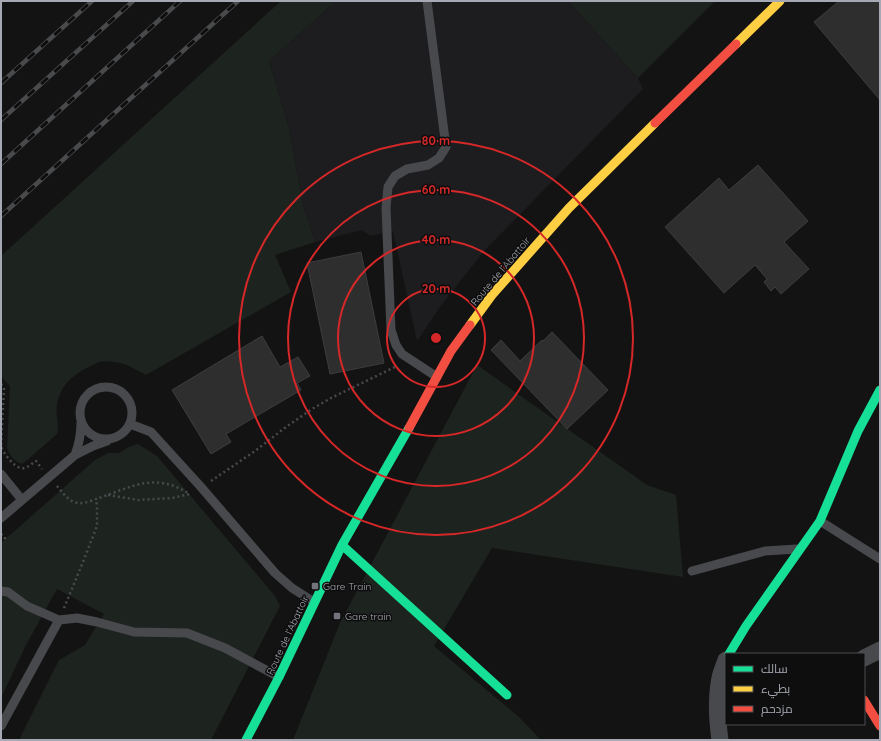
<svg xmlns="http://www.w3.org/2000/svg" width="881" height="741" font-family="Quicksand,Cairo,sans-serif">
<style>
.built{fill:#1d1d1f}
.green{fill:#1d231e}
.building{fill:#2e2e2e;stroke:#3c3d3f}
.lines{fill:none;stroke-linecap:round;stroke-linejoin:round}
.path{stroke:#494a4d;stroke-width:2.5;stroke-dasharray:2 3;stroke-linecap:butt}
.lane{stroke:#48494c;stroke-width:9}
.street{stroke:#48494c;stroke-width:17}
.fast{stroke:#16e098;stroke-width:9}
.slow{stroke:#ffcf43;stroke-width:9}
.jam{stroke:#f24e42;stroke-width:9}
.rail-casing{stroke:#494a4c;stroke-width:4.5}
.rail{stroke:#0e0e0f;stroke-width:3;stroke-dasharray:9;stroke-linecap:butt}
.ring{fill:none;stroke:#d62828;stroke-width:2}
.poi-dot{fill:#73747b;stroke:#0e0e0f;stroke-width:1.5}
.labels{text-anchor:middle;stroke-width:3;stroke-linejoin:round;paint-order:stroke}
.street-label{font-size:10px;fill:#a6a9b3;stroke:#0e0e0f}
.poi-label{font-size:10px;fill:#a6a9b3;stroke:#0e0e0f;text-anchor:start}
.centre{fill:#d62828;stroke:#0e0e0f;stroke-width:2}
.ring-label{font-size:12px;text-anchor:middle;font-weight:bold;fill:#d62828;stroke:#0e0e0f;stroke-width:3;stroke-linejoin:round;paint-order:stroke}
</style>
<rect width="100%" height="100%" fill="#131313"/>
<path class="built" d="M336,1H568L638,78L643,89L485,250L442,304L417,341L393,231L370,236L362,230L315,242L304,209L288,125L269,61Z"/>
<path class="green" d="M281,1H336L269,61L288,125L304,209L315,242L275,255L291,292L146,375C138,371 130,366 121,363C117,362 103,361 99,362C96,363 94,365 91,366C74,374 61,384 57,404C55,414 60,427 57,434L26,461L22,464C15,462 8,454 7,447L10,386L1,376V256Z
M568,1H715L638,78Z
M477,365L647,485L676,495L683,577L492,548L434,646L519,717L541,740H293L340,623Z
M138,444L157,456L275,596L280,606L211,740H19L59,660L85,645L104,614L57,589L26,645L1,698V543L95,460L108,453H119L129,447Z"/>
<path class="building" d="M839,1H880V100L814,22Z
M758,165L808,221L784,242L809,269L781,294L775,287L771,291L764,282L767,279L755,265L724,293L665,227L719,178L729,190Z
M361,252L384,363L330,374L307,263Z
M552,332L608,390L567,429L491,350L501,340L520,361L542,340L543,341Z
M262,336L280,367L298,357L310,376L297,383L301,390L226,434L231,442L211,454L172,390Z"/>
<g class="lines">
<path class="path" d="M1,384L4,388L1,446C3,453 14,467 21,468C27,469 31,464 36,461L42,469
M211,481L255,451L286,427L312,409L331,398L397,366
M57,486C63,493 69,502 78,503C85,504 93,500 99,498C132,487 154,472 188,493
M108,495L138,500L172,498L190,494
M1,534L5,538L1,541
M64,608L83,562L97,526V507L96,499"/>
<path class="lane" d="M427,1L446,147L439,158L428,165L407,169L395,176L388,187L386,208L391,330L396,345L402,354L437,377
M80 413a26 26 0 1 1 52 0a26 26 0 1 1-52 0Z
M130,424L151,432L201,487L275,573L292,588L314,602
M75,455C79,444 81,435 81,423
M1,474L22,500
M1,518L75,455L93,446L107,441
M820,521L880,559
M692,571L765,551L797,549
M1,591L8,592L27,606L59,620L77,618L97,622L134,632L187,633L225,648L279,677
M1,726L59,620"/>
<path class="street" d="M864,658L880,650
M720,740C717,719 716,698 720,678C721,672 724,666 726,660"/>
<path class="fast" d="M342,545L507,695
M729,654L746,626L820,521L858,431L880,390
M246,740L279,677L342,545L409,428"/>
<path class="slow" d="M736,44L780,1
M470,325L492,295L569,208L655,123"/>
<path class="jam" d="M655,123L736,44
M409,428L451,351L470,325
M864,700L880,726"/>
<g class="rail-casing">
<path id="rail" d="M1,83L92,1
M1,120L133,1
M1,164L180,1
M1,216L238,1"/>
</g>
<use href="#rail" class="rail"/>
</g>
<g class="ring">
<circle cx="436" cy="338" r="49"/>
<circle cx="436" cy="338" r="98"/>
<circle cx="436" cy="338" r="148"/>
<circle cx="436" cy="338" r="197"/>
</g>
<g class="poi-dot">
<rect x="311" y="582" width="8" height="8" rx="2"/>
<rect x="333" y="612" width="8" height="8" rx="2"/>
</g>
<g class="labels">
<g class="street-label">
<text transform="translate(500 271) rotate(-50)" y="4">Route de l’Abattoir</text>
<text transform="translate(287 635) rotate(-65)" y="4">Route de l’Abattoir</text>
</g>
<g class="poi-label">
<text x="323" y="590">Gare Train</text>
<text x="345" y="620">Gare train</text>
</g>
</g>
<circle cx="436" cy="338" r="6" class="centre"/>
<g class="ring-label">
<text x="436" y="145">80 m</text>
<text x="436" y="194">60 m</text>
<text x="436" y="244">40 m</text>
<text x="436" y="293">20 m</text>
</g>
<rect width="881" height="741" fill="none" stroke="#a6a9b3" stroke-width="4"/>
<rect x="725" y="653" width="140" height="72" fill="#0e0e0f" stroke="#4b4c51"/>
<rect x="733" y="666" width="20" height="6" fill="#16e098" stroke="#4b4c51"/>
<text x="761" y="673" font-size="12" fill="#a6a9b3">سالك</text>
<rect x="733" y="686" width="20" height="6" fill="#ffcf43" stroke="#4b4c51"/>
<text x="761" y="693" font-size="12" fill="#a6a9b3">بطيء</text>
<rect x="733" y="706" width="20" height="6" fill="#f24e42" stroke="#4b4c51"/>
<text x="761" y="713" font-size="12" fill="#a6a9b3">مزدحم</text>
</svg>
